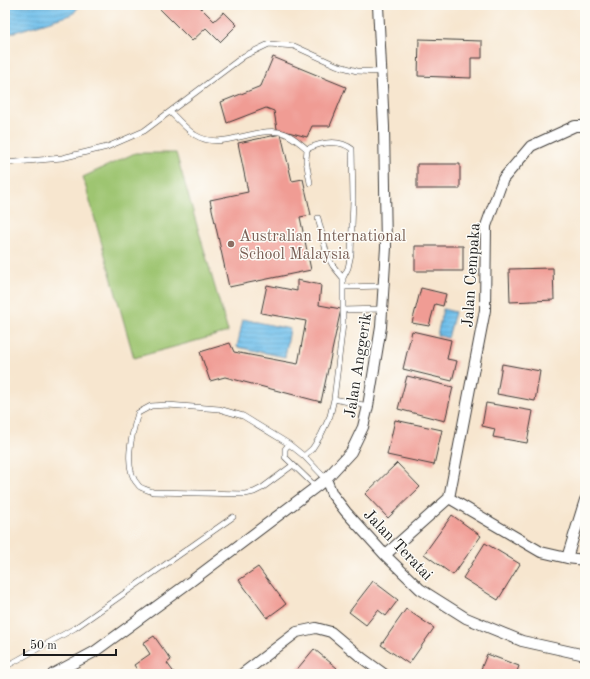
<svg xmlns="http://www.w3.org/2000/svg" width="590" height="679" font-family="'Old Standard TT',serif">
<style>
.pitch{fill:#9ec571;stroke:#5d7046}
.water{fill:url(#water-rules);stroke:#466e84}
.building{fill:#f09c94}
.lines{fill:none;stroke-linecap:round;stroke-linejoin:round}
.service-casing{stroke:#3d3a37;stroke-width:6}
.minor-casing{stroke:#3d3a37;stroke-width:12}
.service{stroke:#fff;stroke-width:5}
.minor{stroke:#fff;stroke-width:10}
.education-dot{fill:#8d6e63;stroke:#fdfcf7;stroke-width:1.5}
.labels{text-anchor:middle;stroke-width:3;stroke-linejoin:round;paint-order:stroke}
.education-label{font-size:16px;fill:#785e54;stroke:#fdfcf7;text-anchor:start}
.street-label{font-size:16px;fill:#1c1c1c;stroke:#fdfcf7}
</style>
<defs>
<pattern id="water-rules" width="6" height="5" patternUnits="userSpaceOnUse"><rect width="6" height="5" fill="#70bfeb"/><path d="M0 2.5h6" fill="none" stroke="#60a4c9"/></pattern>
</defs>
<rect width="100%" height="100%" fill="#fdfcf7"/>
<filter id="ink" filterUnits="userSpaceOnUse"><feTurbulence type="fractalNoise" baseFrequency=".025" numOctaves="2"/><feDisplacementMap in="SourceGraphic" scale="8" xChannelSelector="R" yChannelSelector="G"/><feConvolveMatrix kernelMatrix="1 2 1 2 8 2 1 2 1" color-interpolation-filters="sRGB"/></filter>
<filter id="wash" filterUnits="userSpaceOnUse"><feTurbulence type="fractalNoise" baseFrequency=".012" numOctaves="4" result="noise"/><feDisplacementMap in="SourceGraphic" scale="16" xChannelSelector="R" yChannelSelector="G"/><feGaussianBlur stdDeviation="0.9" result="paint"/><feColorMatrix in="noise" values="0 0 0 0 0 0 0 0 0 0 0 0 0 0 0 0 0 1.4 0 .05"/><feComposite in="paint" operator="in"/></filter>
<g filter="url(#wash)">
<rect width="100%" height="100%" fill="#f7e6cf"/>
<path class="pitch" d="M135,153H176L228,332L134,358L83,177Z"/>
<path class="water" d="M5,5H80L73,14L5,35Z
M443,309L455,312L448,338L437,335Z
M243,319L290,329L285,357L237,347Z"/>
<g id="blocks">
<path class="building" d="M156,5H198L214,21L224,12L237,25L220,42L206,28L192,41Z
M419,39L482,41V58H471V78L418,76Z
M273,57L346,87L330,126H312L307,137L277,129L274,111L266,108L227,123L221,102L261,86Z
M281,134L292,181L303,179L311,215L300,217L311,270L229,287L210,200L248,192L238,143Z
M417,164H460V189H417Z
M415,246H463V271H415Z
M553,268L554,300L510,302L509,269Z
M297,280L321,285L319,305L341,309L321,402L225,377L210,381L200,352L230,343L234,352L298,364L306,321L261,313L267,285L297,291Z
M421,288L446,294L443,306L435,304L429,326L412,323Z
M412,331L451,340L447,359L457,361L452,381L403,369Z
M502,364L540,371L535,401L497,394Z
M407,376L453,387L445,421L398,409Z
M486,403L533,411L527,443L493,437L495,429L482,426Z
M395,420L442,430L434,465L387,455Z
M397,463L420,487L388,518L365,494Z
M452,515L481,536L453,575L424,554Z
M485,543L520,564L498,600L463,578Z
M258,567L286,604L267,618L239,580Z
M373,581L398,600L386,616L378,610L366,625L349,612Z
M406,609L434,628L409,664L381,645Z
M154,636L171,660L167,663L175,674H140L134,665L150,654L143,643Z
M314,649L337,668L333,674H293Z
M487,654L519,666L516,674H479Z"/>
</g>
</g>
<g filter="url(#ink)">
<use href="#blocks" fill-opacity="0" stroke="#3d3a37" stroke-width="1"/>
<g class="lines">
<g class="service-casing">
<path id="service" d="M170,112C178,119 186,129 195,135C221,151 251,128 279,132C289,133 300,143 307,149
M5,163L62,158L107,147L144,131L244,56L269,44L294,46L336,65L357,71L381,72
M318,218L327,255L333,266L343,278
M343,287L383,286
M343,310L382,309
M334,399L368,406
M289,444L285,449V457L316,487
M304,456L312,449L321,435L330,416L334,399L343,324V278L348,268L351,254L353,200L352,149C339,139 322,142 307,149L306,160L310,183
M293,465L262,488L254,492L245,494L153,492C149,490 142,489 139,486C122,469 132,433 138,413L151,406L168,405L219,409L243,416L289,444L304,456L326,479
M5,667L75,628L233,517"/>
</g>
<g class="minor-casing">
<path id="minor" d="M326,479L332,494L346,512L385,555L420,589L466,618L522,641L585,655
M449,498L541,552L567,558L585,560
M385,555L449,498L485,310L486,226L503,179L531,146L575,126H585
M567,558L585,500
M53,674L94,652L190,582L316,487L326,479L351,452L363,427L368,406L381,327L386,247L384,127L378,5
M242,674L297,632L316,628L331,632L362,658L384,674"/>
</g>
<use href="#service" class="service"/>
<use href="#minor" class="minor"/>
</g>
</g>
<circle class="education-dot" cx="231" cy="244" r="4"/>
<g class="labels">
<g class="education-label">
<text x="239" y="241">Australian International<tspan x="239" dy="18">School Malaysia</tspan></text>
</g>
<g class="street-label">
<text transform="translate(470 275) rotate(-86)" y="6">Jalan Cempaka</text>
<text transform="translate(357 365) rotate(-81)" y="6">Jalan Anggerik</text>
<text transform="translate(399 544) rotate(46)" y="6">Jalan Teratai</text>
</g>
</g>
<rect width="590" height="679" fill="none" stroke="#fdfcf7" stroke-width="20"/>
<path d="M24 649v6h92v-6" fill="none" stroke="#1c1c1c" stroke-width="2"/>
<text x="30" y="649" font-size="12" fill="#1c1c1c" stroke="#fdfcf7" stroke-width="3" paint-order="stroke">50 m</text>
</svg>
